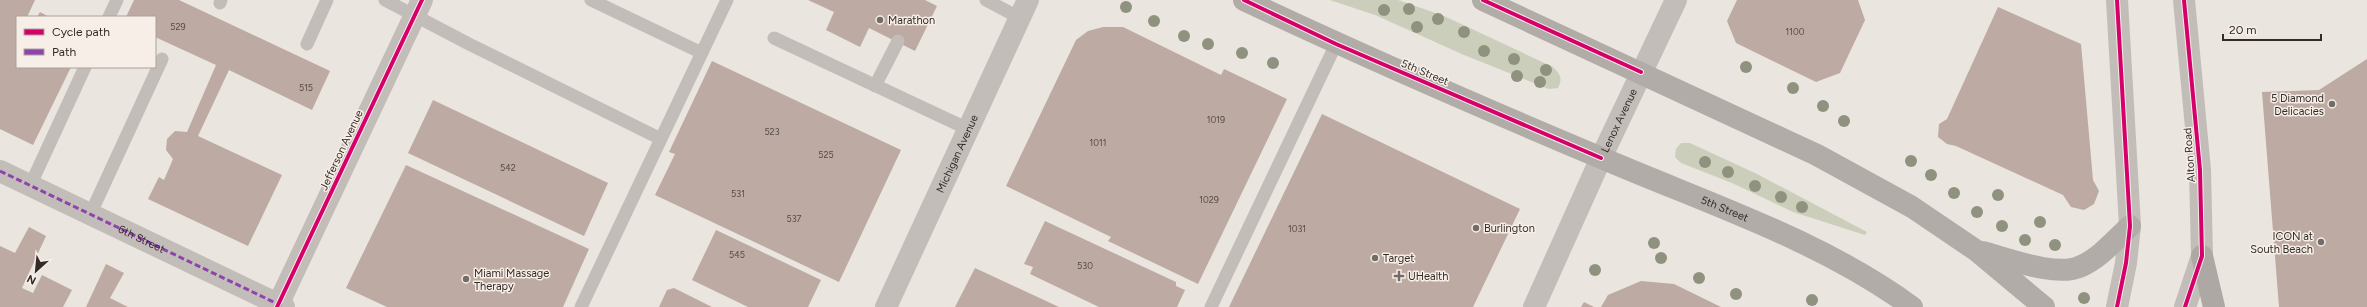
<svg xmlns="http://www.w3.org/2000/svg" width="2367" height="307" font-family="Figtree,sans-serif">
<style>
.green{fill:#cbcebb}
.building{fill:#bcaaa3}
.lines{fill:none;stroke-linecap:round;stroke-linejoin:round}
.service{stroke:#c3bdb9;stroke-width:13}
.minor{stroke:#c3bdb9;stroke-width:22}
.tertiary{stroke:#c3bdb9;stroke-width:22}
.primary{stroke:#b1aca8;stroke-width:22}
.trunk{stroke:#ada8a4;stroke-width:22}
.quiet{stroke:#8e44ad;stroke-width:3;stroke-dasharray:6 3;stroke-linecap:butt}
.cycleway-casing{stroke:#f7efe7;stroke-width:6}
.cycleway{stroke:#d6006c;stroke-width:4}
.tree{fill:#8f927e}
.poi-dot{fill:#736c68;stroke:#f7efe7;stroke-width:1.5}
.labels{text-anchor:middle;stroke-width:3;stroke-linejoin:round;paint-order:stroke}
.number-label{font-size:9px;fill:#554b47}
.poi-label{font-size:11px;fill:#332b28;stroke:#f7efe7;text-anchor:start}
.street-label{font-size:11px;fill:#332b28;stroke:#f7efe7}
</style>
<rect width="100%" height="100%" fill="#eae5df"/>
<path class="green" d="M1330,0H1398L1444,16L1553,67C1560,74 1563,78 1558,88L1549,89L1464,55L1375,15Z
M1681,143H1690L1757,174L1867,232L1865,235L1793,212L1732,183L1681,163L1675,157L1676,149Z"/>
<path class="building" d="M0,0H35L27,17H17V67H71L33,145L0,129Z
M134,0H179L330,71L312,110L229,70L198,136L282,175L248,246L148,199L159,177L164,180L173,159L166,150L167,139L175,131L187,132L216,65L155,37V17H126Z
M808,0H925L937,6L915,51L869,28L860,47L826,30L834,12Z
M1737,0H1858L1865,20L1840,73L1816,82L1736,43L1727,21Z
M1998,7L2081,44L2093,180L2099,191L2094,204L2084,210L2071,207L2063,195L1956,146L1947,144L1938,137L1939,124L1947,119Z
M40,12L49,17H37Z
M1103,27H1123L1221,75L1224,69L1287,99L1198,284L1108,241L1111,237L1006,186L1076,40L1088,31Z
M2367,59V307H2279L2262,92L2319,90Z
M712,61L901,150L839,282L655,195L675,154L669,152Z
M433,100L608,183L584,236L408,153Z
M1322,114L1520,209L1473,307H1229Z
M406,165L589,249L563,307H387L346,288Z
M1045,221L1176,282V286L1185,290L1177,307H1099L1030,274L1033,267L1024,264Z
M29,227L46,236L22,288L33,293L42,275L72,290L63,307H0V246L15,253Z
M716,230L821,280L808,307H748L692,280Z
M106,264L124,273L110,298L128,307H86Z
M975,268L1059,307H955Z
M1641,281L1674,284L1721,307H1601L1608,295Z
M674,288L712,307H659L667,290Z
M1584,302L1594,307H1581Z"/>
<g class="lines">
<path class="service" d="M385,0L469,44L661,139
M591,0L702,53
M986,0L1020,18
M220,3L221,0
M109,17L117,0
M774,38L968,129
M307,44L327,0
M875,86L898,41
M30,186L85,67
M90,215L162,59
M581,307L727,0
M1211,307L1336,44"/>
<g class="minor">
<path d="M0,171L284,307"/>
<path d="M277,307L422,0"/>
<path id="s1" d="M886,307L1028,0"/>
<path id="s2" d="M1534,307L1601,158L1676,0"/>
</g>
<path class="tertiary" d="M2117,0L2130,226L2126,263L2117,307
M2184,0L2200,170L2202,256L2185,307"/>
<g class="primary">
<path id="s3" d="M1244,0C1369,59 1496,114 1623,167C1721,208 1826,244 1912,307"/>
<path d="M1483,0L1817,155L1912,207L1977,251L2044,307"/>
<path d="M1982,252C2007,258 2055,277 2079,267C2099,259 2115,240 2130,226"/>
</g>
<path class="trunk" d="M2202,256L2214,307"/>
<path class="quiet" id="s4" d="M0,171L284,307"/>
<g class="cycleway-casing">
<path id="cycleway" d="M1244,0L1336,44L1601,158
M1483,0L1641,72
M2117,0L2130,226L2126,263L2117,307
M2184,0L2200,170L2202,256L2185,307
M277,307L422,0"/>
</g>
<use href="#cycleway" class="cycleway"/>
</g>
<g class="tree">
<circle cx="1126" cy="7" r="6"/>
<circle cx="1409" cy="9" r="6"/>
<circle cx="1384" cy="10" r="6"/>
<circle cx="1438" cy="19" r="6"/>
<circle cx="1154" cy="21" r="6"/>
<circle cx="1417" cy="27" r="6"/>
<circle cx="1464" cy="32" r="6"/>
<circle cx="1184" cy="36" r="6"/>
<circle cx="1208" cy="44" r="6"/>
<circle cx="1484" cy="51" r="6"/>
<circle cx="1242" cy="53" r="6"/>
<circle cx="1514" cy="59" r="6"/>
<circle cx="1273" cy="63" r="6"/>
<circle cx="1746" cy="67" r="6"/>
<circle cx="1546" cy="70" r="6"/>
<circle cx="1517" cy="76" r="6"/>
<circle cx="1540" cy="82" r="6"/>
<circle cx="1793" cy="88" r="6"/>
<circle cx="1823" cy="106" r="6"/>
<circle cx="1844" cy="121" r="6"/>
<circle cx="1911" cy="161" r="6"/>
<circle cx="1705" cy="162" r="6"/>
<circle cx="1728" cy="172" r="6"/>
<circle cx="1931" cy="175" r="6"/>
<circle cx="1755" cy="186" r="6"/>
<circle cx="1954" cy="193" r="6"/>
<circle cx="1998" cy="195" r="6"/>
<circle cx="1781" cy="197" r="6"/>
<circle cx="1802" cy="207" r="6"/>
<circle cx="1977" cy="212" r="6"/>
<circle cx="2040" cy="222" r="6"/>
<circle cx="2002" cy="226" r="6"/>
<circle cx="2025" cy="240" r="6"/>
<circle cx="1654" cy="243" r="6"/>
<circle cx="2055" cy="245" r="6"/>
<circle cx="1661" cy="258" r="6"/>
<circle cx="1595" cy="270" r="6"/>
<circle cx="1699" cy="278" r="6"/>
<circle cx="1736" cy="294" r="6"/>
<circle cx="2084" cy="298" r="6"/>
<circle cx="1812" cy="300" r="6"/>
</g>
<g class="poi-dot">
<circle cx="880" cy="20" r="4"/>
<circle cx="2332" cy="104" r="4"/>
<circle cx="1476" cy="228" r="4"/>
<circle cx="2321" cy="242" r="4"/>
<circle cx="1375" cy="258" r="4"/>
<path d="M1397 270h4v4h4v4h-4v4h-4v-4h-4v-4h4z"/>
<circle cx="466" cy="279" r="4"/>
</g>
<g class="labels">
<g class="number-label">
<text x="178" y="30">529</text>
<text x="1795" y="35">1100</text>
<text x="306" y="91">515</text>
<text x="1216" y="123">1019</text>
<text x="772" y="135">523</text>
<text x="1098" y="146">1011</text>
<text x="826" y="158">525</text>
<text x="508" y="171">542</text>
<text x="738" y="197">531</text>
<text x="1209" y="203">1029</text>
<text x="794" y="222">537</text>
<text x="1297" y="232">1031</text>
<text x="737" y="258">545</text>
<text x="1085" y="269">530</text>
</g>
<g class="poi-label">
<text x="888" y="24">Marathon</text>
<text x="2324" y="102" text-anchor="end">5 Diamond<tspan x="2324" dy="13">Delicacies</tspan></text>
<text x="1484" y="232">Burlington</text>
<text x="2313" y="240" text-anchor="end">ICON at<tspan x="2313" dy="13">South Beach</tspan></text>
<text x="1383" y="262">Target</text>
<text x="474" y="277">Miami Massage<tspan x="474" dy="13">Therapy</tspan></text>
<text x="1408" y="280">UHealth</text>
</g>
<g class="street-label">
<text transform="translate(1425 72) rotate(23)" y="4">5th Street</text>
<text dy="4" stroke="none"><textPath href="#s2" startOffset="205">Lenox Avenue</textPath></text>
<text transform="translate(341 150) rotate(-65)" y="4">Jefferson Avenue</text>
<text dy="4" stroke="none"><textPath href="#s1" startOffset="169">Michigan Avenue</textPath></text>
<text transform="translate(2189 155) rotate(-94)" y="4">Alton Road</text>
<text dy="4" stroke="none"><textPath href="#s3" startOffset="524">5th Street</textPath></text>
<text dy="4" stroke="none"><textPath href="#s4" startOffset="157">6th Street</textPath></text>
</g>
</g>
<rect x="16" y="16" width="140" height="52" fill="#f7efe7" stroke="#a9a19b"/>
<rect x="24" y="29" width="20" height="6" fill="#d6006c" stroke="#a9a19b"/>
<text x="52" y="36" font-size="12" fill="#332b28">Cycle path</text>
<rect x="24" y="49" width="20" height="6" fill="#8e44ad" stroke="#a9a19b"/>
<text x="52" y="56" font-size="12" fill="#332b28">Path</text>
<g transform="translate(36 271) rotate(207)" stroke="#f7efe7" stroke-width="3" paint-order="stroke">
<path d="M0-3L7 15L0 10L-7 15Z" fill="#332b28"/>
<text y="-6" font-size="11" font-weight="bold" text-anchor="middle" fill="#332b28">N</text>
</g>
<path d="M2223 34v6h98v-6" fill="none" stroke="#332b28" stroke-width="2"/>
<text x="2229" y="34" font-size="12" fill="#332b28" stroke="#f7efe7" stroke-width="3" paint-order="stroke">20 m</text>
</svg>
